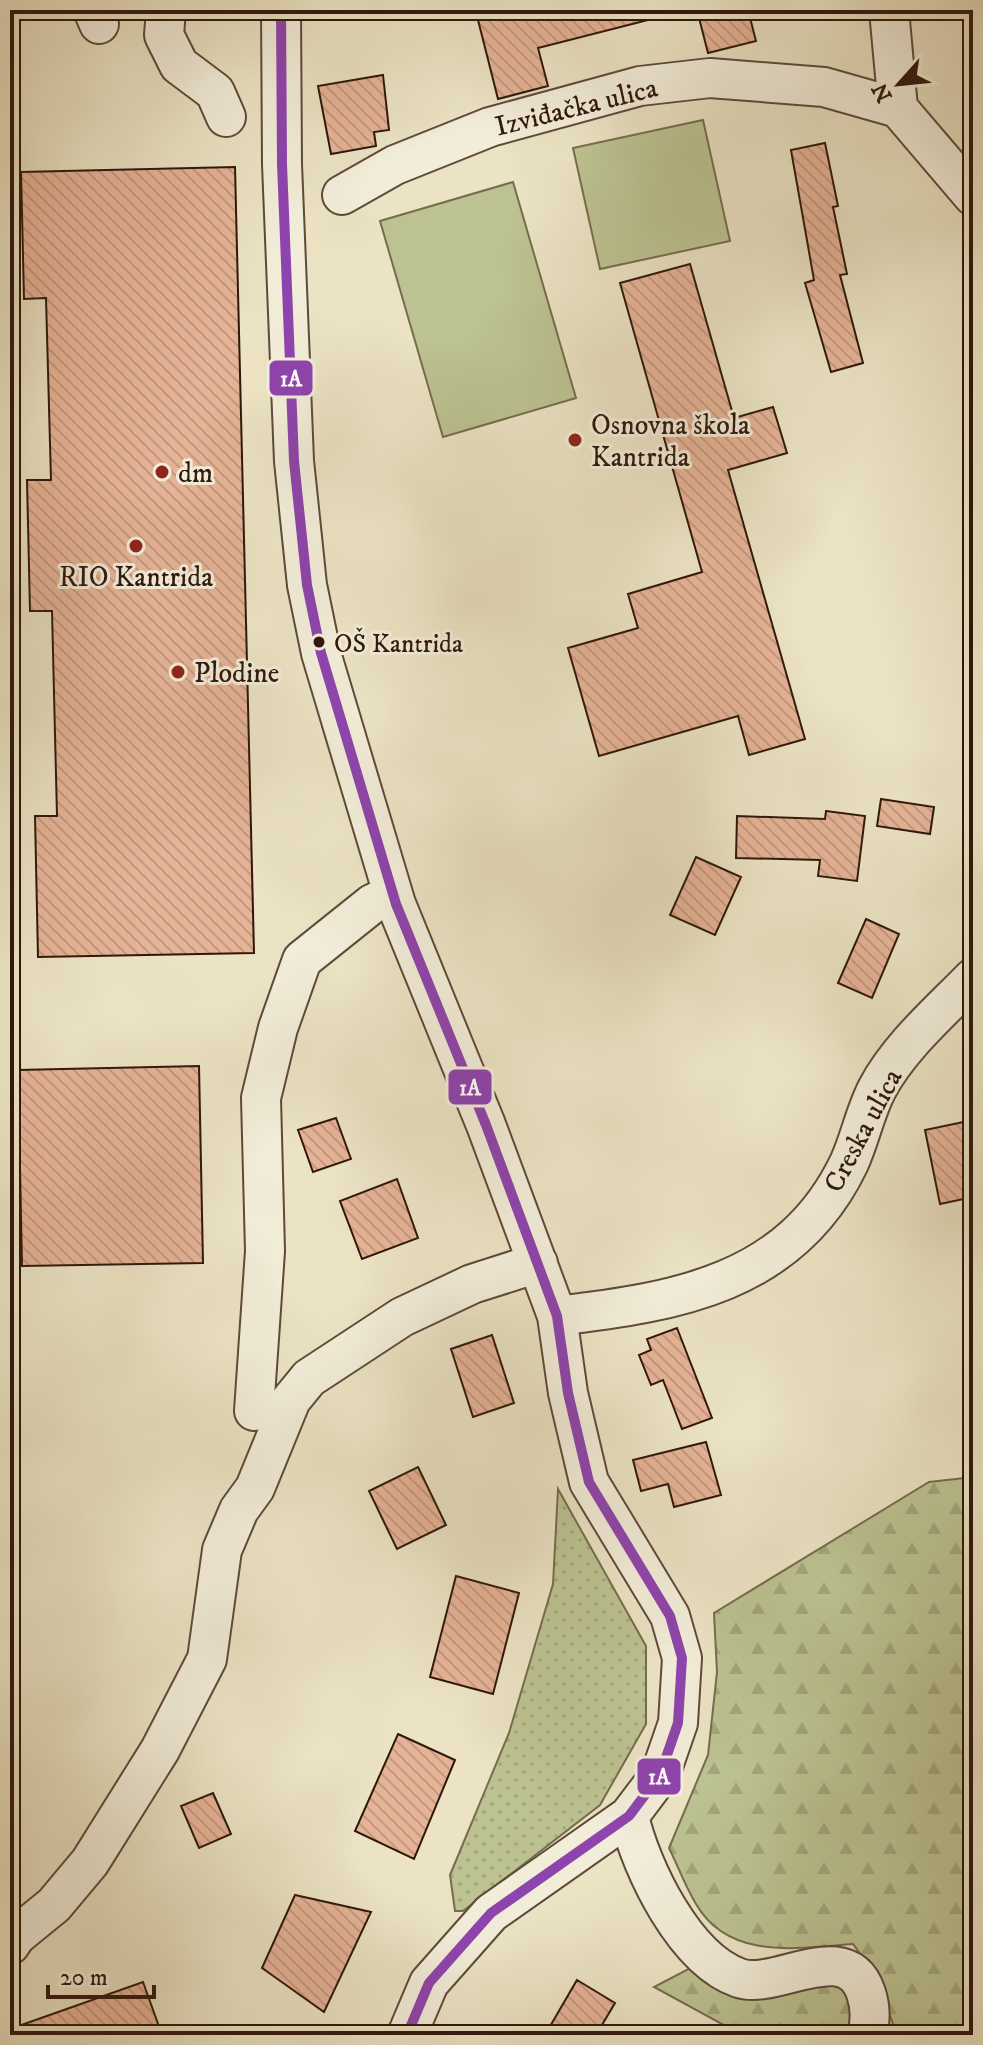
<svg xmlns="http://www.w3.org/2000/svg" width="983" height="2045" font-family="'IM FELL DW Pica',serif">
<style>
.grass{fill:url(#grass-dots);stroke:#766c4e;stroke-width:2}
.forest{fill:url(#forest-firs);stroke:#766c4e;stroke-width:2}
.pitch{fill:#bcc291;stroke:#766c4e;stroke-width:2}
.building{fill:url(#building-back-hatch);stroke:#2f170c;stroke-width:2}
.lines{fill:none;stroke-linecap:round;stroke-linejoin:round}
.street-casing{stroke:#5e4a3a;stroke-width:42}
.street{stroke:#f2edd9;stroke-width:38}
.bus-1-casing{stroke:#f2edd9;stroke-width:16}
.bus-1{stroke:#8e44ad;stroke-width:10}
.poi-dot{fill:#8f2418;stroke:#f2edd9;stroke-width:3}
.bus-dot{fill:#2f170c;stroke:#f2edd9;stroke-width:3}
.labels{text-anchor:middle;stroke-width:6;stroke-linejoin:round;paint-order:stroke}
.bus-label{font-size:26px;fill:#2f170c;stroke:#f2edd9;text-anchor:start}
.street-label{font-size:28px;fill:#2f170c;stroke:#f2edd9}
.poi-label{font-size:28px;fill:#2f170c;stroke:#f2edd9;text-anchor:start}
.line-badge{stroke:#f2edd9;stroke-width:3}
.badge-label{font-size:22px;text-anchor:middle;font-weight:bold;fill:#fff}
</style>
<defs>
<pattern id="grass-dots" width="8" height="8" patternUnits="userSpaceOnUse" patternTransform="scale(2)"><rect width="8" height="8" fill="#bcc291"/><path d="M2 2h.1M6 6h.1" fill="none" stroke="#a2a67c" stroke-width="1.8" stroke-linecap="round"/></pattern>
<pattern id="forest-firs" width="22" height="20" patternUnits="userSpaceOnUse" patternTransform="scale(2)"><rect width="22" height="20" fill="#bcc291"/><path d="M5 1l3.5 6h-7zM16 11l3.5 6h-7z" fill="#a2a67c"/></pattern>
<pattern id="building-back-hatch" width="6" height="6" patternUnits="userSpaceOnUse" patternTransform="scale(2)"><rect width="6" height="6" fill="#e5b396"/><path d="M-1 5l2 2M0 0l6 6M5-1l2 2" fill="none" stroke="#c59980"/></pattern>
</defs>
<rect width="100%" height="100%" fill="#ebe3c4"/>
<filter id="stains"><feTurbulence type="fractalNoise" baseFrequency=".0025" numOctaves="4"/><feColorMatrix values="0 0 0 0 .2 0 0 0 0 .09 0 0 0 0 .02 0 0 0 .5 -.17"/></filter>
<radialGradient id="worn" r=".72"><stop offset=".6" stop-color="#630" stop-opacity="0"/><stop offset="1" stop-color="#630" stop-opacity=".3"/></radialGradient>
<path class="grass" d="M558,1489L646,1646V1724L600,1805L463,1911H455L450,1875L509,1733L553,1584Z"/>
<path class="forest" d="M973,1477V2035H897L875,1975L853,1944C798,1948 729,1961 696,1904C685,1886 678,1866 669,1848L708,1755L717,1672L714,1613L929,1482Z
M698,1964L858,1989L859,2035H742L654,1987Z"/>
<path class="pitch" d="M703,120L730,241L600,269L573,148Z
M513,182L576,398L443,437L380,221Z"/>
<path class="building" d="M518,10H647L648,20L538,48L548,86L498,99L478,20Z
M697,10H748L756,41L708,53Z
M383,75L389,130L374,132L376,146L331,154L318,86Z
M825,143L838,206L833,207L847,274L840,275L863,363L831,372L805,283L814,280L791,150Z
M235,167L254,953L38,957L35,816H57L52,611H30L27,480H51L46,298L24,299L21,172Z
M690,264L734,418L773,407L787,453L728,470L805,739L749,755L738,716L599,756L568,648L638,628L628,594L702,572L620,283Z
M881,799L934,807L930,834L877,826Z
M826,811L865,816L857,881L818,876L820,860L736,858L737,816L825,819Z
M696,857L741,877L715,935L670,915Z
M866,919L899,934L872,998L838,983Z
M199,1066L203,1263L22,1266L18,1070Z
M336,1118L351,1159L313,1172L298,1130Z
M973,1120V1197L940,1204L925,1130Z
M397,1179L418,1238L362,1259L340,1201Z
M677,1328L712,1418L682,1429L663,1380L651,1385L639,1355L651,1350L647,1339Z
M492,1335L514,1403L473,1417L451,1349Z
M706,1442L721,1495L674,1507L668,1484L641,1491L633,1460Z
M418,1467L446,1525L397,1549L369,1491Z
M456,1576L519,1593L493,1694L430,1677Z
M398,1734L455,1760L414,1859L355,1831Z
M213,1793L231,1834L199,1848L181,1806Z
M295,1895L371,1912L324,2012L262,1968Z
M577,1980L615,2003L596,2035H545Z
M143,1982L162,2035H10V2029Z"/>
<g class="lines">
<g class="street-casing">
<path id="street" d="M93,10L99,24
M166,10L164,35L179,65L215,92L226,117
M281,10L282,164L294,461L307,585L321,653L396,904L486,1125L557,1316L568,1393L589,1482L670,1616L682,1658L678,1723L660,1775L629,1816L491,1913L429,1983L407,2035
M889,10L898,108
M342,195L395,165L490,127L640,86L710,78L824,87L898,108L973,196
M557,1316C676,1302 791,1284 849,1163C860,1139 865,1112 877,1089C899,1047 941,1011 973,978
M254,1411L265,1251L261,1098L278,1028L302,960L372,904L393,894
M629,1816C641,1869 685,1959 739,1978C777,1991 846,1935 866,1993C871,2008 871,2020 867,2035
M10,1945L16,1936L54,1905L90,1862L160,1750L207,1659L222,1550L239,1510L255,1488L291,1400L309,1378L402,1317L472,1284L538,1263"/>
</g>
<use href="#street" class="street"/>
<g class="bus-1-casing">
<path id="bus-1" d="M281,10L282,164L294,461L307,585L321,653L396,904L486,1125L557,1316L568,1393L589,1482L670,1616L682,1658L678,1723L660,1775L629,1816L491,1913L429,1983L407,2035"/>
</g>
<use href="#bus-1" class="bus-1"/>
</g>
<g class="poi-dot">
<circle cx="575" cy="440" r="8"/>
<circle cx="162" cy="472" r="8"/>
<circle cx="136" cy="546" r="8"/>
<circle cx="178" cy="672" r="8"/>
</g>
<circle class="bus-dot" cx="319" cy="642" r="7"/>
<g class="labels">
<g class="bus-label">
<text x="334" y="652">OŠ Kantrida</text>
</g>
<g class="street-label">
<text transform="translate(576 106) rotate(-14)" y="10">Izviđačka ulica</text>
<text transform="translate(862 1130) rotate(-62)" y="10">Creska ulica</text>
</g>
<g class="poi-label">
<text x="591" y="434">Osnovna škola<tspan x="591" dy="32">Kantrida</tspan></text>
<text x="178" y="482">dm</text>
<text x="136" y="586" text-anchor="middle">RIO Kantrida</text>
<text x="194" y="682">Plodine</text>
</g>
</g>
<g class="line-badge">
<rect x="268" y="359" width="46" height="38" rx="8" fill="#8e44ad"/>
<rect x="447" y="1068" width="46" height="38" rx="8" fill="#8e44ad"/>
<rect x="636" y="1757" width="46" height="39" rx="8" fill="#8e44ad"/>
</g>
<g class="badge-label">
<text x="291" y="386">1A</text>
<text x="470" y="1095">1A</text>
<text x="659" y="1784">1A</text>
</g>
<rect width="983" height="2045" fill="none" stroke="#ebe3c4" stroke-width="40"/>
<rect x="12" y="12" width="959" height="2021" fill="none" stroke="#2f170c" stroke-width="4"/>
<rect x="20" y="20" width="943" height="2005" fill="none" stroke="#2f170c" stroke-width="2"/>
<g transform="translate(899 84) rotate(243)" stroke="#f2edd9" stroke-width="6" paint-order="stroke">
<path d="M0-6L14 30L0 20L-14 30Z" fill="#2f170c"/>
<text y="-12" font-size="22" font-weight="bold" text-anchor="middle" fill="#2f170c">N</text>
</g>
<path d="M48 1985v12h106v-12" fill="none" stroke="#2f170c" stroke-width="4"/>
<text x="60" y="1985" font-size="24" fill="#2f170c" stroke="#f2edd9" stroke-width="6" paint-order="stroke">20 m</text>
<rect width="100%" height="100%" filter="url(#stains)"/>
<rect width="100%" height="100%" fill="url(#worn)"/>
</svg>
